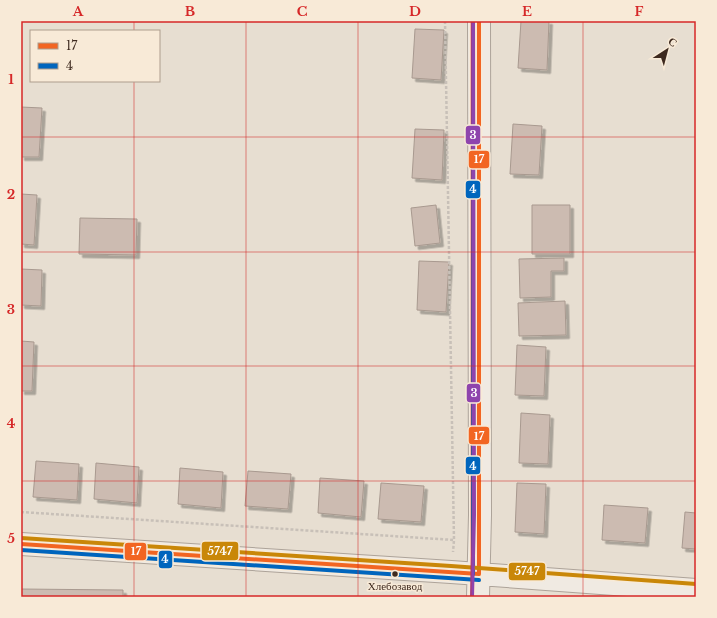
<svg xmlns="http://www.w3.org/2000/svg" width="717" height="618" font-family="'Libre Baskerville',serif">
<style>
.building{fill:#ccbbb1;stroke:#a8998f;filter:url(#shadow)}
.lines{fill:none;stroke-linecap:round;stroke-linejoin:round}
.tertiary-casing{stroke:#ada399;stroke-width:24}
.path{stroke:#c8c0b8;stroke-width:2.5;stroke-dasharray:3 2;stroke-linecap:butt}
.tertiary{stroke:#f0eae2;stroke-width:22}
.bus-1-casing{stroke:#f8ead7;stroke-width:7}
.bus-2-casing{stroke:#f8ead7;stroke-width:7}
.bus-3-casing{stroke:#f8ead7;stroke-width:7}
.bus-4-casing{stroke:#f8ead7;stroke-width:7}
.bus-1{stroke:#f26522;stroke-width:4}
.bus-2{stroke:#0065bd;stroke-width:4}
.bus-3{stroke:#c98708;stroke-width:4}
.bus-4{stroke:#8e44ad;stroke-width:4}
.grid{fill:none;stroke:#d62828;stroke-width:1;stroke-opacity:0.55}
.bus-dot{fill:#3e2a1f;stroke:#f8ead7;stroke-width:1.5}
.labels{text-anchor:middle;stroke-width:3;stroke-linejoin:round;paint-order:stroke}
.bus-label{font-size:11px;fill:#3e2a1f;stroke:#f8ead7}
.line-badge{stroke:#f8ead7;stroke-width:1.5}
.badge-label{font-size:11px;text-anchor:middle;font-weight:bold;fill:#fff}
.neatline{fill:none;stroke:#d62828;stroke-width:1.5}
.grid-label{font-size:13px;text-anchor:middle;font-weight:bold;fill:#d62828}
</style>
<defs>
<filter id="shadow"><feDropShadow dx="3.5" dy="3.5" stdDeviation="0" flood-color="#0004"/></filter>
</defs>
<rect width="100%" height="100%" fill="#e7ded1"/>
<path class="building" d="M521,21H549L547,70L518,68Z
M415,29L444,30L441,80L412,78Z
M21,107L42,108L39,157H21Z
M513,124L542,126L539,175L510,174Z
M415,129L444,130L442,180L412,178Z
M21,194L37,195L34,245L21,244Z
M436,205L440,243L415,246L411,208Z
M532,205H570V254H532Z
M80,218L137,219L136,255L79,254Z
M564,258V271H551V297L520,298L519,259Z
M419,261L449,262L446,312L417,310Z
M21,269L42,270L41,306L21,305Z
M565,301L566,335L519,336L518,303Z
M21,341L34,342L32,391H21Z
M517,345L546,347L544,396L515,395Z
M521,413L550,415L548,464L519,463Z
M36,461L79,464L77,500L33,497Z
M96,463L139,467L137,503L94,499Z
M180,468L223,472L221,508L178,504Z
M248,471L291,474L288,509L245,506Z
M320,478L364,481L361,517L318,513Z
M381,483L424,486L421,522L378,519Z
M517,483L546,484L544,534L515,532Z
M604,505L648,508L645,543L602,540Z
M685,512L696,513V549L682,548Z
M21,589L123,590V597H21Z"/>
<g class="lines">
<g class="tertiary-casing">
<path id="tertiary" d="M21,544L451,572L696,590
M478,597L480,515L479,21"/>
</g>
<path class="path" d="M445,21L454,540L453,552
M21,512L454,540"/>
<use href="#tertiary" class="tertiary"/>
<g class="bus-1-casing">
<path id="bus-1" d="M479,21V574
M21,544L479,574"/>
</g>
<g class="bus-2-casing">
<path id="bus-2" d="M473,21V574
M21,550L479,580"/>
</g>
<g class="bus-3-casing">
<path id="bus-3" d="M21,538L451,566L696,584"/>
</g>
<g class="bus-4-casing">
<path id="bus-4" d="M472,597L474,515L473,21"/>
</g>
<use href="#bus-1" class="bus-1"/>
<use href="#bus-2" class="bus-2"/>
<use href="#bus-3" class="bus-3"/>
<use href="#bus-4" class="bus-4"/>
</g>
<path class="grid" d="M134,21V31M246,21V597M358,21V597M471,21V597M583,21V597M134,81V597M21,137H696M21,252H696M21,366H696M21,481H696"/>
<circle class="bus-dot" cx="395" cy="574" r="3.5"/>
<g class="labels">
<g class="bus-label">
<text x="395" y="590">Хлебозавод</text>
</g>
</g>
<g class="line-badge">
<rect x="465" y="125" width="16" height="20" rx="4" fill="#8e44ad"/>
<rect x="468" y="150" width="22" height="19" rx="4" fill="#f26522"/>
<rect x="465" y="180" width="16" height="19" rx="4" fill="#0065bd"/>
<rect x="466" y="383" width="15" height="20" rx="4" fill="#8e44ad"/>
<rect x="468" y="426" width="22" height="19" rx="4" fill="#f26522"/>
<rect x="465" y="456" width="16" height="19" rx="4" fill="#0065bd"/>
<rect x="201" y="541" width="38" height="20" rx="4" fill="#c98708"/>
<rect x="124" y="542" width="23" height="19" rx="4" fill="#f26522"/>
<rect x="158" y="550" width="15" height="19" rx="4" fill="#0065bd"/>
<rect x="508" y="562" width="38" height="19" rx="4" fill="#c98708"/>
</g>
<g class="badge-label">
<text x="473" y="139">3</text>
<text x="479" y="163">17</text>
<text x="473" y="193">4</text>
<text x="474" y="397">3</text>
<text x="479" y="440">17</text>
<text x="473" y="470">4</text>
<text x="220" y="555">5747</text>
<text x="136" y="555">17</text>
<text x="165" y="563">4</text>
<text x="527" y="575">5747</text>
</g>
<rect width="717" height="618" fill="none" stroke="#f8ead7" stroke-width="44"/>
<rect x="30" y="30" width="130" height="52" fill="#f8ead7" stroke="#ae9d8d"/>
<rect x="38" y="43" width="20" height="6" fill="#f26522" stroke="#ae9d8d"/>
<text x="66" y="50" font-size="12" fill="#3e2a1f">17</text>
<rect x="38" y="63" width="20" height="6" fill="#0065bd" stroke="#ae9d8d"/>
<text x="66" y="70" font-size="12" fill="#3e2a1f">4</text>
<g transform="translate(667 50) rotate(36)" stroke="#f8ead7" stroke-width="3" paint-order="stroke">
<path d="M0-3L7 15L0 10L-7 15Z" fill="#3e2a1f"/>
<text y="-6" font-size="11" font-weight="bold" text-anchor="middle" fill="#3e2a1f">С</text>
</g>
<rect x="22" y="22" width="673" height="574" class="neatline"/>
<g class="grid-label">
<text x="78" y="16">A</text>
<text x="190" y="16">B</text>
<text x="302" y="16">C</text>
<text x="415" y="16">D</text>
<text x="527" y="16">E</text>
<text x="639" y="16">F</text>
<text x="11" y="84">1</text>
<text x="11" y="199">2</text>
<text x="11" y="314">3</text>
<text x="11" y="428">4</text>
<text x="11" y="543">5</text>
</g>
</svg>
